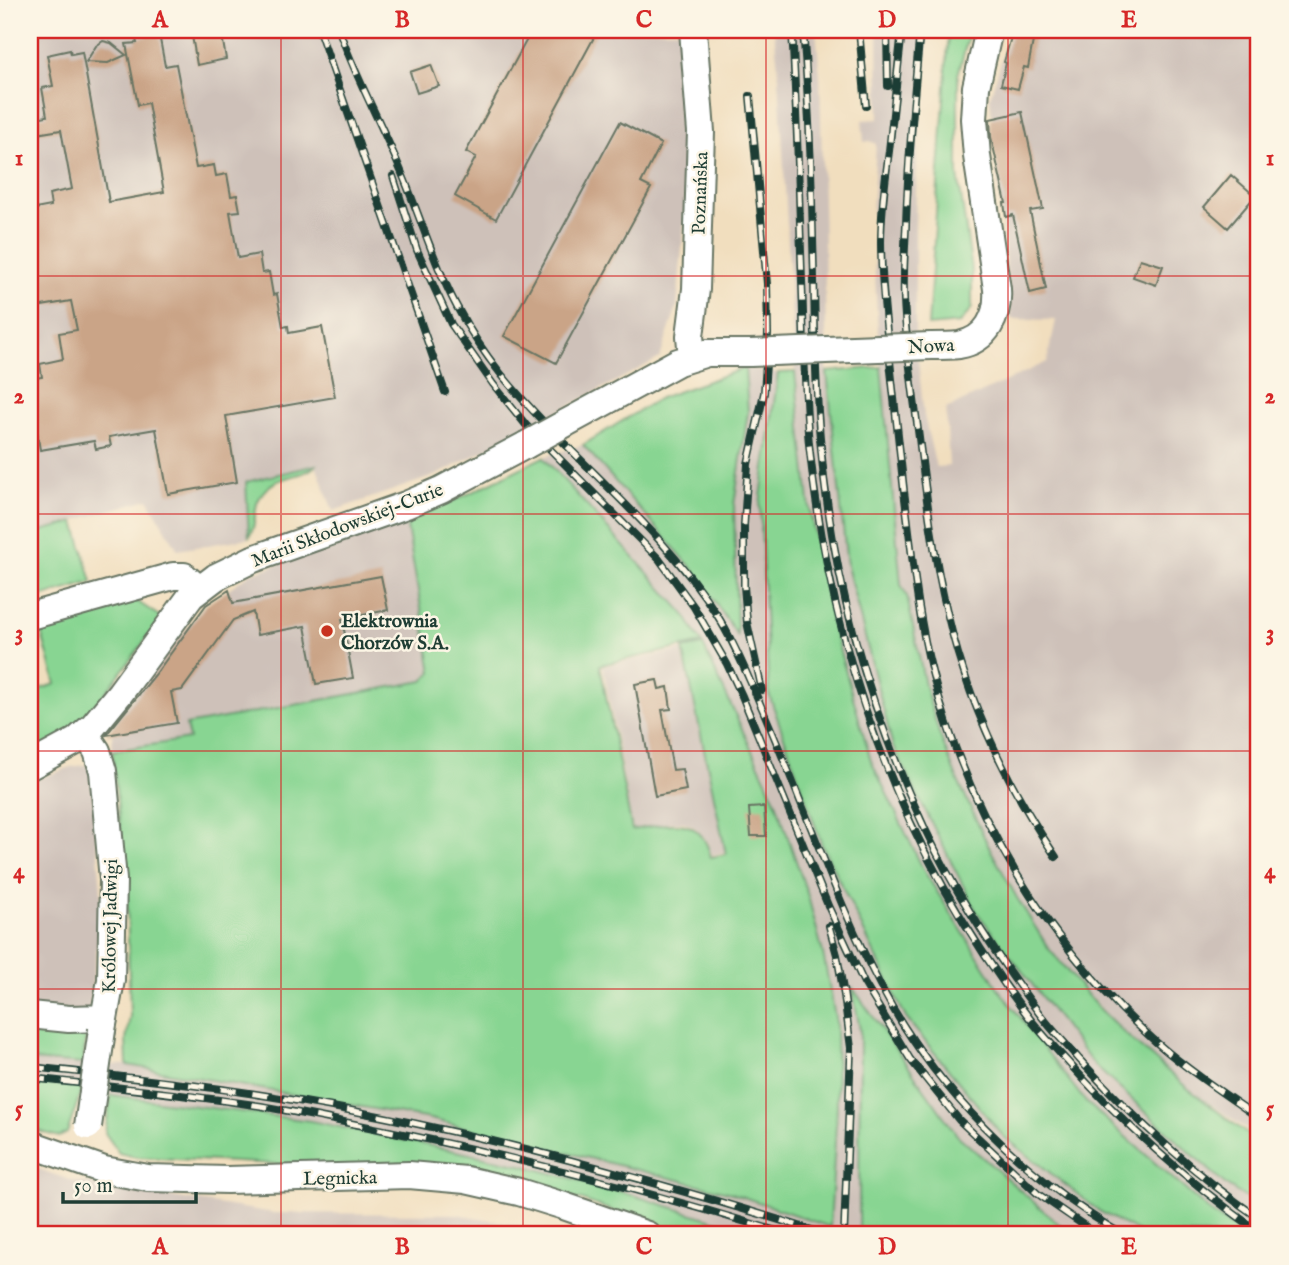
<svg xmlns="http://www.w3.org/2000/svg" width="1289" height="1265" font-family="'IM FELL English',serif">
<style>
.industrial{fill:#cec1b9}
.green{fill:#88d592;stroke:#548963;stroke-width:2}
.building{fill:#caa487}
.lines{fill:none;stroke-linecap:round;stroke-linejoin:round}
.minor-casing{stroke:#687564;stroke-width:30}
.minor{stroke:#fff;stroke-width:26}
.rail-casing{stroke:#1f3d34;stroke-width:8}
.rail{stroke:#fcf5e5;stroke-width:5;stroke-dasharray:16;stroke-linecap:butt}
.minor-bridge-casing{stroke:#687564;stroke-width:30;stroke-linecap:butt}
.minor-bridge{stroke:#fff;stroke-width:26}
.grid{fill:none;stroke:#d62828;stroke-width:2;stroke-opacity:0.55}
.poi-dot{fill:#c8321e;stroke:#fcf5e5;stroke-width:2.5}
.labels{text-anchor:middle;stroke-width:5;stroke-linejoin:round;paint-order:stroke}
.street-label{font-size:19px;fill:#1f3d34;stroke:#fcf5e5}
.poi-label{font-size:19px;font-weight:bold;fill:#1f3d34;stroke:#fcf5e5;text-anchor:start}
.neatline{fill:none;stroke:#d62828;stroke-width:2.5}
.grid-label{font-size:23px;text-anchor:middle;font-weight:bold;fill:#d62828}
</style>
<rect width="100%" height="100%" fill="#fcf5e5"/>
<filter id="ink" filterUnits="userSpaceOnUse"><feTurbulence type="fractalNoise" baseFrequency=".0143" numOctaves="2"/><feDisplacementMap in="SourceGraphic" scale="14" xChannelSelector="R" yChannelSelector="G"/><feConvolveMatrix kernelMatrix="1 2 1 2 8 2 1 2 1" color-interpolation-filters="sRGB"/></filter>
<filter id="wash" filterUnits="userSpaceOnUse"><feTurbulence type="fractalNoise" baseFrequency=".00686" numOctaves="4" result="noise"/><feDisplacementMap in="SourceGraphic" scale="28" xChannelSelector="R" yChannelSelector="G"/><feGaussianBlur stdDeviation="1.57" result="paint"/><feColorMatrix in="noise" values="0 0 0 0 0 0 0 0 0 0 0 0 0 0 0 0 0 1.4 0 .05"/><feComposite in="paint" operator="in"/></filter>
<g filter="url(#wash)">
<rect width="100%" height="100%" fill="#f1debe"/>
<path class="industrial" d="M30,30H681L691,141L677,306L660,358L437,475L333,511L316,465L247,482L249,538L178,550L148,499L30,534Z
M774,30H816L820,77L827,372L847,566L894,747L1094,1065L1226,1185L1259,1206V1235H1245L1214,1215L1085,1101L1000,991L924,871L871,761L831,620L810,510L795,372L779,78Z
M878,30H929L917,157L915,228V331L924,416L936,467L949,466L946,409L1047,362L1056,320L1011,319L990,97L1011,30H1259V1138L1186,1087L1154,1060L1123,1032L1071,976L1049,949L1017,898L973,815L946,752L925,686L907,596L901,585L878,334L872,213L876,144L870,141L864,142L862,120L879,119Z
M745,368L778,373L760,504L906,1018L1002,1136L1099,1211L1144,1235H1073L1068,1232L957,1135L853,989L860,1030L859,1233L865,1235H761L616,1190L513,1163L311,1121L111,1095L83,1086L30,1083V1060L83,1064L127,1065L430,1119L732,1193L830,1226L837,1107L836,1022L823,953L808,896L776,802L703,645L683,612L543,457L583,445L693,569L737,633L734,505L748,412Z
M406,521L432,672L423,681L187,725L189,739L112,751V725L203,607L250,574Z
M682,650L725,852L712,855L707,841L698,830L691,825L683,822H671L633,830L603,666Z
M91,764L102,904L86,1035L30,1031V782L71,767Z
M30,1166L72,1181L274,1213L456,1214L543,1230L558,1235H30Z"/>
<path class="green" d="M949,30H970L958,75V174L972,271V308L960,323L928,326Z
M881,367L901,585L907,596L925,686L939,733L958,781L988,845L1017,898L1049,949L1094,1003L1123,1032L1186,1087L1259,1143V1206L1226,1185L1094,1065L976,911L893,747L847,566L827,372Z
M745,368L748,412L734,505L737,635L693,569L583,445L660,398Z
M795,372L810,510L831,620L871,761L924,871L1000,991L1085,1101L1214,1215L1245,1235H1144L1099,1211L1003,1136L906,1018L822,845L769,694L760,504L778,373Z
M543,457L683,612L702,643L600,665L632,830C668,824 700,812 711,857L726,854L683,649L703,645L776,802L808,896L823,953L836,1022L837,1107L830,1227L732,1193L430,1119L127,1065L126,1040L130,1016L127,895L112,751L189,739L186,725L423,681L432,672L406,521L468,494Z
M316,465C301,481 270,472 258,501C255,507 256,515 254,522C254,528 251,532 249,538L246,482Z
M75,522L92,582L30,600V534Z
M132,598L162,618L81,725L36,754L30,741V692L56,684L39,624Z
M852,987L957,1135L1068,1232L1073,1235H865L859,1233L860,1030Z
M30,1031L86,1035L83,1064L30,1060Z
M30,1083L83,1086L67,1133L59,1137L35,1130L30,1125Z
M111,1095L311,1121L513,1163L616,1190L761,1235H681L582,1200L316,1166L136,1157L119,1153L105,1133Z"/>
<g id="blocks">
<path class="building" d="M191,30H221L226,59L197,65Z
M532,30H598L496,219L455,196L476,157L466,152Z
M1013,30H1035L1028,68L1024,67L1018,89L1001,85L1006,63L1004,62Z
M159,34L165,66L176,64L196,168L214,165L216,176L227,174L231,196L237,195L240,211L230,212L238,258L259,254L262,273L269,272L273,295L277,294L283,327L288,326L289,333L322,327L335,397L226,416L237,482L168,494L156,429L109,437L111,446L96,449L94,441L40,450L30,390V379L42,377L40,364L63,359L59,333L77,330L71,301L30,308V210L51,206L49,194L72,189L61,130L30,135V119L47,116L42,88L53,86L47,55L70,50L71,54L82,52L109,202L164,192L148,103L138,105L126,44L137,43L136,39Z
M103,41L111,43L126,55L108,63L86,62L96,46Z
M431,65L439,86L417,93L410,72Z
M1022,112L1043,209L1030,211L1046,289L1030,293L1013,215L1006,217L1004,203H1006L991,137L990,119Z
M620,122L661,144L641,183L651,188L556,363L504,336Z
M1231,175L1255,196L1228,228L1204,207Z
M1140,259L1163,266L1156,285L1133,277Z
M381,576L388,610L342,619L353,678L316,684L305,626L257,635L253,612L233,620L182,690L171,692L177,723L106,735L155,675L206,605L229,590L233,603Z
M657,680L659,689L668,687L671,709L662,710L673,770L682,769L686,790L655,796L635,684Z
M764,807L766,836H751L749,808Z"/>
</g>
</g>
<g filter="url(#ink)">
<use href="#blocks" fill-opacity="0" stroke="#687564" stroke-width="2"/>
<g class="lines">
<g class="minor-casing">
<path id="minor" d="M931,346C940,346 950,346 959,345C987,340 999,316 997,289L977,156L974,119L976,87L989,30
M692,357L690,336L696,289L701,132L693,30
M566,423L678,362L707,353H750
M30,616L173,576H184L199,589
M85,733L97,751L103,771L113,880L111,980L102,1030
M30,766L76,741L93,726L120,693L191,596L216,577L253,559L406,505L441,490L526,445
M30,1015L69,1019L104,1018
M30,1144L104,1170L148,1178L227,1180L409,1175L466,1180L519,1192L564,1206L647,1235"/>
</g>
<use href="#minor" class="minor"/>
<g class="rail-casing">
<path id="rail" d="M319,30L445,392
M339,30C356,78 381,123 401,171C420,216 434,264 457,307C469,330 485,354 501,374C569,458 659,523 717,615C730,636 740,658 750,681C768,721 785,762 801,803C826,864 849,926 880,985C935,1090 1022,1175 1123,1235
M792,30C797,113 799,197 802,281C804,335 804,390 809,444C831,657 900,850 1031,1020C1042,1034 1055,1048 1067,1061C1124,1125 1189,1182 1259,1232
M803,30C810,112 812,195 814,278C815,331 815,385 820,438C831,574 868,708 926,831C956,894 997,957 1039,1013C1051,1029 1066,1044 1079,1059C1133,1118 1193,1173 1259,1218
M859,30L866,106
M887,30L888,86
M902,30C898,70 893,111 889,151C885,181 881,212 881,242C881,279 885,315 889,352C894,398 899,445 904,491C912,552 917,613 932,672C967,814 1048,945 1156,1042C1188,1070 1224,1094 1259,1118
M920,30C914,95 908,159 906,225C905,249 903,274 904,299C906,348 914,397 920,446C927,502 934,558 947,612C967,700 1006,783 1056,857
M750,96L767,284L768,334L764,393L748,464L744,525V586L747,622L762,690
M393,176L417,250L451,324L493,384L526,425L659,559L694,607L727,664L742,696L829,908L864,983L910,1059L959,1120L1038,1194L1098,1235
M829,926L837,955L844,995L851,1048L844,1235
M30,1067C107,1075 185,1083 262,1095C454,1125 643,1177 828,1235
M30,1078C107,1086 184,1094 261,1106C290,1111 319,1117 349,1123C498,1152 645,1190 789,1235"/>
</g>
<use href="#rail" class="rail"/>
<g class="minor-bridge-casing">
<path id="minor-bridge" d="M750,353L931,346
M526,445L566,423
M88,1126L102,1030"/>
</g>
<use href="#minor-bridge" class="minor-bridge"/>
</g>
</g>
<path class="grid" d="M281,30V1235M523,30V1235M766,30V1235M1008,30V1235M30,276H1259M30,514H1259M30,751H1259M30,989H1259"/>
<circle class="poi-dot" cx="327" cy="631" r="7"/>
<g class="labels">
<g class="street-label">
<text transform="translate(699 193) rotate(-88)" y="7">Poznańska</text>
<text transform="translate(931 345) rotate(-3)" y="7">Nowa</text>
<text transform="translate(347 524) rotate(-21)" y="7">Marii Skłodowskiej-Curie</text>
<text transform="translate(109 926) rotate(-89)" y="7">Królowej Jadwigi</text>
<text transform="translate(340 1177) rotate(-1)" y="7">Legnicka</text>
</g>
<g class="poi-label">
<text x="341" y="627">Elektrownia<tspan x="341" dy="22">Chorzów S.A.</tspan></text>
</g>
</g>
<rect width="1289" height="1265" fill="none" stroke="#fcf5e5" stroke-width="77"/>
<path d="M63 1192v10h133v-10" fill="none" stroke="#1f3d34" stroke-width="3.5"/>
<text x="74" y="1192" font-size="21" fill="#1f3d34" stroke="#fcf5e5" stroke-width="5" paint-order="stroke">50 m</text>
<rect x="38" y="38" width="1212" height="1188" class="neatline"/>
<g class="grid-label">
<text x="160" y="27">A</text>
<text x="402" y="27">B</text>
<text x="644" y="27">C</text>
<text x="887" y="27">D</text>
<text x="1129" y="27">E</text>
<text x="19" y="165">1</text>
<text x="1270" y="165">1</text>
<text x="19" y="403">2</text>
<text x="1270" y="403">2</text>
<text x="19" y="640">3</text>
<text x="1270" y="640">3</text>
<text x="19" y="878">4</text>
<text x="1270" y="878">4</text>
<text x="19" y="1116">5</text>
<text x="1270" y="1116">5</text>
<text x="160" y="1254">A</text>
<text x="402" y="1254">B</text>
<text x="644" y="1254">C</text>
<text x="887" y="1254">D</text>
<text x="1129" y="1254">E</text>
</g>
</svg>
